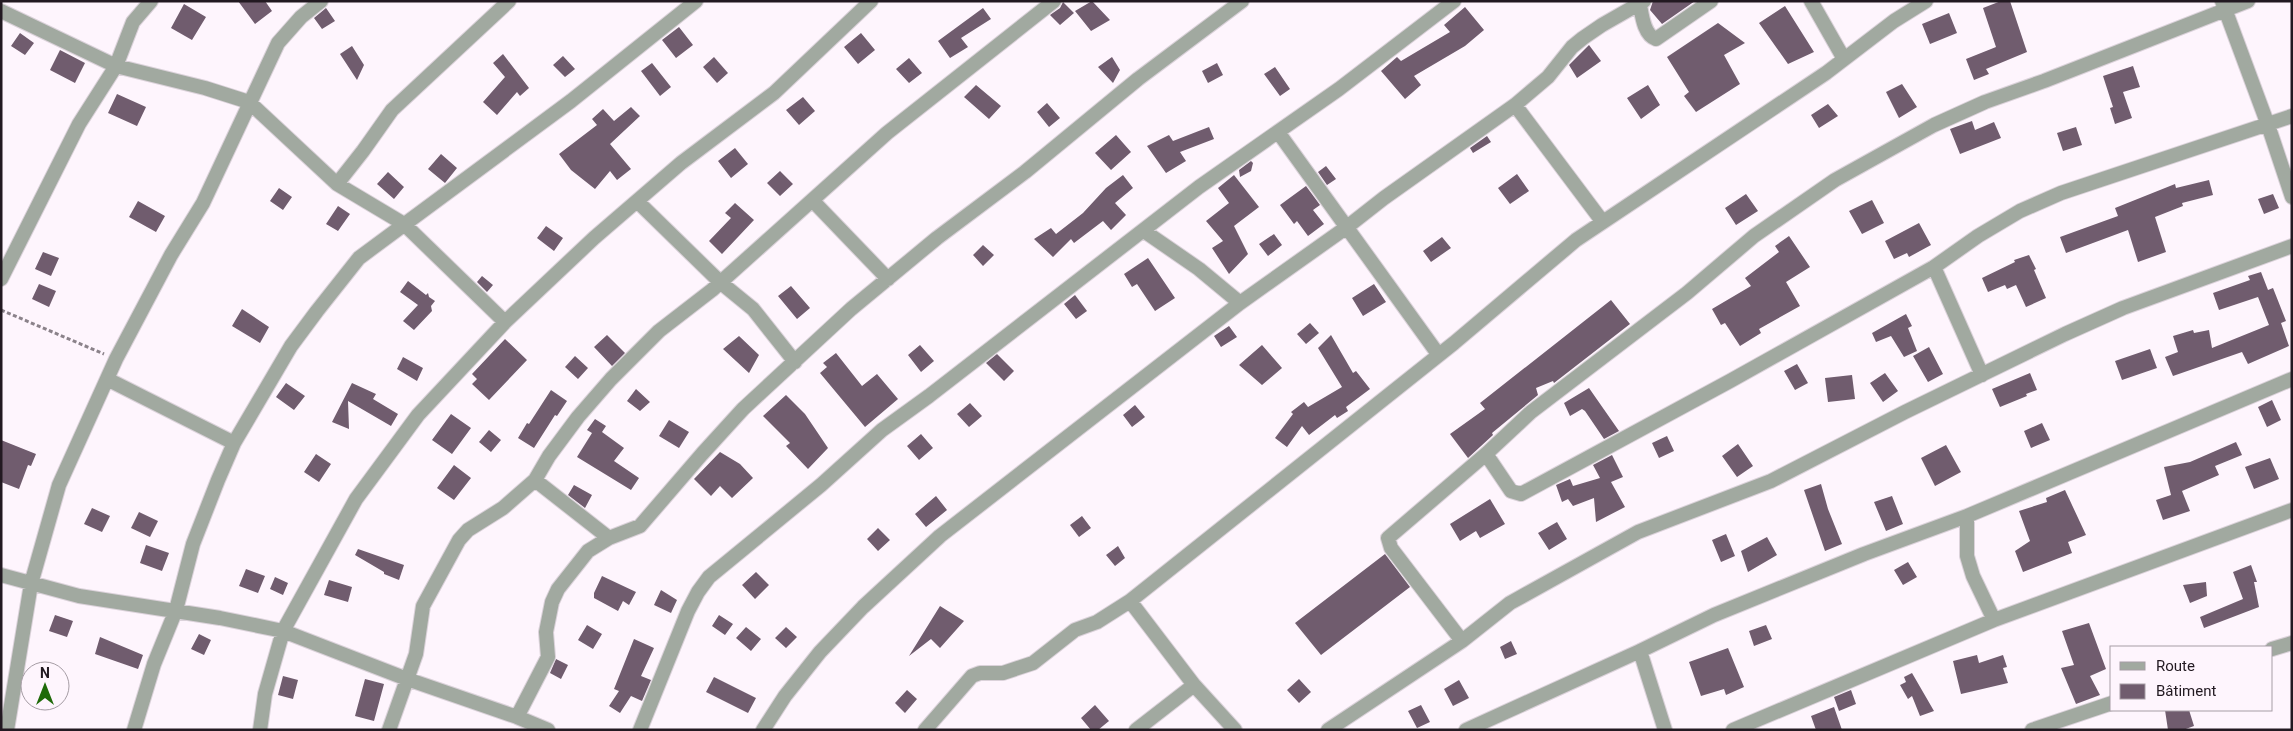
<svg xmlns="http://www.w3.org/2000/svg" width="2293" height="731" font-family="Roboto,sans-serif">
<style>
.building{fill:#705c6e}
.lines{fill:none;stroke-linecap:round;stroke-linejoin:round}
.minor-casing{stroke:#dbd2da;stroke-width:16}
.path{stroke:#8b828a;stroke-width:3;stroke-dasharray:4 2.5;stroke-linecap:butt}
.minor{stroke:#a1a9a0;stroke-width:14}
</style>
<rect width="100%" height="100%" fill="#fef5fd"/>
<path class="building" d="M238,1H265L272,11L255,24Z
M1092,1L1110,20L1091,31L1075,11Z
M1653,1H1695L1662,24L1650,10Z
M2001,1H2010L2027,52L1986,69L1989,74L1974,80L1966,59L1996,47L1983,8Z
M1063,2L1074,13L1060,25L1050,15L1060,8Z
M184,4L206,17L192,40L171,28Z
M1785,6L1814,52L1788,64L1759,23Z
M1465,7L1484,30L1465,46L1414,76L1421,85L1405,99L1381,71L1397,57L1401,61L1450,32L1444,25Z
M326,8L335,21L322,29L314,18Z
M983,8L991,19L961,38L968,47L950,58L938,41Z
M1949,13L1957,33L1930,44L1922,24Z
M1718,23L1745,43L1724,55L1740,84L1696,112L1684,96L1689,92L1667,57Z
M679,27L693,45L676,58L662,40Z
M20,33L34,43L25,55L11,46Z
M861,33L875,50L858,64L844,47Z
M1589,45L1601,61L1577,78L1569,65Z
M352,46L364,65L357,80L340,54Z
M60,50L85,63L75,83L50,70Z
M503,54L529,88L520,96L517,92L497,115L483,102L505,77L493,63Z
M563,56L575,69L565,77L553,65Z
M714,57L728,73L717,83L703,67Z
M1112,57L1120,70L1113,83L1098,67Z
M909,58L922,73L909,83L896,69Z
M652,63L671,87L660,96L641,71Z
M1217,63L1223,75L1208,83L1202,71Z
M2133,66L2140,87L2123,92L2132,118L2115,124L2110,108L2113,107L2103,76Z
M1275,67L1290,89L1280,96L1264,74Z
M1902,84L1917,107L1899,118L1886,92Z
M976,85L1001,106L989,119L964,97Z
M1648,85L1660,105L1641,119L1627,98Z
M117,94L146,107L137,126L108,113Z
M803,97L815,111L799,125L786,110Z
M1047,103L1060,118L1049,127L1037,112Z
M1828,104L1838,116L1819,128L1811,115Z
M631,107L640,116L610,144L631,169L617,180L610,171L595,189L571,170L559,154L597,125L592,119L603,109L614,121Z
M1972,121L1975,130L1994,122L2001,138L1960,154L1950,129Z
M1209,127L1214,139L1180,152L1186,161L1166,173L1147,146L1169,135L1173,141Z
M2076,127L2082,145L2063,151L2057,133Z
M1116,135L1131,152L1111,170L1095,153Z
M1487,136L1491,142L1473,153L1470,148Z
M735,148L748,164L731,178L718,161Z
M441,154L457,168L445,183L428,169Z
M1251,161L1253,163L1251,171L1240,177L1239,170Z
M1326,166L1336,179L1327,185L1318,172Z
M780,171L793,184L780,196L767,183Z
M388,172L404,187L394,199L377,184Z
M1517,174L1529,191L1510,204L1498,188Z
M1123,175L1133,188L1115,203L1126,215L1111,230L1103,221L1074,243L1071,239L1053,257L1034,239L1051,228L1056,234L1083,213L1106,188Z
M1234,175L1259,207L1234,226L1248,254L1229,274L1212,248L1223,241L1206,221L1229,203L1218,188Z
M2209,180L2213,195L2182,203L2183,206L2155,217L2166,252L2138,262L2128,230L2066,253L2060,237L2118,216L2115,208L2175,184L2176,188Z
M1306,186L1320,205L1313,210L1324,224L1308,236L1297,221L1294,224L1280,205Z
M279,188L292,197L283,210L270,201Z
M1746,194L1758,211L1736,225L1725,208Z
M2273,194L2279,208L2264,214L2258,199Z
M1872,200L1884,223L1862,234L1849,211Z
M138,201L165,216L156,232L129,217Z
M735,203L754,220L722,254L709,241L731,218L725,213Z
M338,206L350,214L338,231L326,224Z
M1919,223L1931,245L1909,257L1907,253L1894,259L1885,241Z
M546,226L563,238L554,251L537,238Z
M1274,234L1282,245L1268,256L1259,244Z
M1789,236L1810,267L1786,282L1800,306L1759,329L1761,333L1740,346L1725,323L1721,325L1712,309L1751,286L1745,278L1779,252L1775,246Z
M1442,237L1451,248L1431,262L1423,251Z
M983,245L994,255L983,266L973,255Z
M43,252L59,258L51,276L35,269Z
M2029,255L2036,269L2034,270L2046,298L2026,307L2016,285L2007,289L2005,285L1988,292L1982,278L2015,262L2014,260Z
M1148,258L1175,298L1155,311L1137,284L1132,287L1124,274Z
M2261,272L2268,290L2273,288L2286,321L2281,323L2289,346L2248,364L2242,352L2173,376L2165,357L2178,352L2173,336L2193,330L2194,333L2209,330L2212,348L2269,325L2258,297L2219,310L2213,293L2250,280L2248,276Z
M482,276L493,285L487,292L477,282Z
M408,281L426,295L428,293L429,297L435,301L431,306L432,311L414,330L403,321L418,305L400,292Z
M39,284L56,291L49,307L32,299Z
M1374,284L1386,302L1363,316L1352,298Z
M791,286L810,308L797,319L778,296Z
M1075,295L1087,311L1076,319L1064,304Z
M1611,300L1630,324L1554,383L1553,381L1536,388L1538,395L1492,433L1493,435L1468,458L1450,434L1485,409L1480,403Z
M242,309L269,327L260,343L232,326Z
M1906,314L1912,326L1908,328L1917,351L1904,357L1891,336L1876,342L1872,333Z
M1310,323L1319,333L1306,344L1297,334Z
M1229,326L1237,337L1221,347L1214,336Z
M607,335L625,353L612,366L594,347Z
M1331,335L1353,373L1356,371L1370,389L1346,407L1348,411L1337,418L1335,415L1309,435L1302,426L1287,447L1275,438L1293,414L1291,412L1304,402L1308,407L1342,387L1318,348Z
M739,336L759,355L749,373L723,349Z
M505,339L527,360L489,400L472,384L477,379L472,374Z
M920,345L934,361L921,372L908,355Z
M1262,345L1282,368L1262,385L1239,365Z
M1929,347L1943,374L1928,382L1913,356Z
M2150,349L2157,368L2122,380L2115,361Z
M836,353L862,386L877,374L898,399L865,427L820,373L827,367L823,363Z
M997,354L1014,371L1004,381L986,363Z
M575,356L588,368L578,379L565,367Z
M403,357L423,368L417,381L397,369Z
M1797,364L1808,383L1795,390L1784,371Z
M1885,373L1898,391L1883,402L1870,383Z
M2030,373L2037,390L2026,394L2027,396L2000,407L1992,389Z
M1852,375L1855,399L1828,402L1825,378Z
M286,383L305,396L294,410L276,397Z
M352,383L376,394L373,399L398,414L391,426L348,401L349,429L332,422Z
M1589,388L1619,431L1604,439L1585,411L1582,409L1570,416L1564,403Z
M636,389L650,402L640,411L627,401Z
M551,390L567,401L557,416L555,415L534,448L518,438L527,423L529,424Z
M786,395L805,414L828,448L808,469L786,446L790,443L763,416Z
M2272,400L2281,420L2267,427L2258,407Z
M970,403L982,416L969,427L957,414Z
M1135,405L1145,417L1132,427L1123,415Z
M451,414L471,428L452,454L432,440Z
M595,419L606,426L602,432L624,448L614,461L639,478L631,490L577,457L592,433L587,430Z
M669,420L689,432L679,448L659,436Z
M2042,423L2050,440L2031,448L2024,431Z
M489,430L501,440L491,452L479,442Z
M921,434L933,448L919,460L907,446Z
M1667,436L1674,451L1659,458L1652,443Z
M1,440L36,454L31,466L28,465L19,489L1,482Z
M2236,442L2242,455L2215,466L2219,475L2182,491L2190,511L2163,520L2156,500L2171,495L2164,467L2190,462Z
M1738,444L1753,466L1737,477L1722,456Z
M1946,445L1961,472L1935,486L1921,458Z
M720,452L740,464L753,478L732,498L720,486L711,496L694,479Z
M316,454L331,464L319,482L304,472Z
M1612,455L1623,477L1611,482L1625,507L1596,522L1594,498L1573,506L1568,499L1562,502L1556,485L1570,479L1573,486L1600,478L1593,465Z
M2270,458L2279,479L2254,489L2245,467Z
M454,465L471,478L454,500L437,488Z
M1821,484L1828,509L1842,544L1825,551L1804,490Z
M574,485L592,495L585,508L568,495Z
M2065,490L2086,535L2068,542L2072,553L2023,572L2015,551L2030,541L2019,511L2047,502L2046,498Z
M936,496L947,510L926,527L915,514Z
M1892,496L1903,524L1886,531L1874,502Z
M1490,499L1505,524L1480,538L1476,531L1460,541L1450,524Z
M92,508L110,516L102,532L84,524Z
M139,512L158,521L150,537L131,528Z
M1082,516L1091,528L1079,537L1070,525Z
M1557,522L1567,539L1549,550L1538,533Z
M878,528L890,540L878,551L867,539Z
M1726,534L1735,556L1721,562L1712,540Z
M1767,537L1777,555L1748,572L1741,551Z
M146,545L169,553L162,571L140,563Z
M1118,546L1125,558L1115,566L1106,555Z
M358,549L404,565L399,580L384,574V572L355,555Z
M1385,554L1410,587L1321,655L1295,623Z
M1908,562L1917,577L1903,585L1894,570Z
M2251,565L2257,582H2254L2259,607L2204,628L2200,617L2243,599L2233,572Z
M246,569L265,576L258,593L239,586Z
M756,572L769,585L755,599L742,585Z
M602,576L636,592L629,605L623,601L618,611L594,598V593Z
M275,577L288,583L283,595L270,589Z
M329,580L352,587L348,602L324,595Z
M2206,582L2207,596L2190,603L2183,585Z
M661,590L677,600L671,613L654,605Z
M940,606L964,621L940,648L931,639L909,656Z
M55,615L73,621L67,637L49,631Z
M719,615L733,624L725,635L712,626Z
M2089,623L2106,669L2090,676L2100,695L2076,704L2061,668L2074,665L2062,631Z
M587,625L602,634L593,649L578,640Z
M1766,625L1772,639L1754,646L1749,631Z
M746,627L761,639L751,651L736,638Z
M786,627L797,637L786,648L775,638Z
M199,634L211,640L204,655L191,649Z
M100,637L143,655L138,669L95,654Z
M634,639L654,648L641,676L651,680L642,701L631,696L620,713L609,706L619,691L614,689Z
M1511,641L1517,654L1505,659L1500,647Z
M1728,648L1744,687L1726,695L1724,689L1701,696L1689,662Z
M1977,655L1979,663L2003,655L2007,667L2003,668L2008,683L1961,694L1953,661Z
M556,659L568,665L561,679L550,673Z
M1912,673L1934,711L1920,716L1912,696L1908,699L1900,685L1906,682L1904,677Z
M283,676L298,680L293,699L278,695Z
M714,677L756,698L748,713L706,692Z
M365,679L384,684L374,721L355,716Z
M1299,679L1311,692L1299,703L1287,690Z
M1459,680L1469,698L1453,706L1444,689Z
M907,690L917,699L905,713L895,703Z
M1851,690L1856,704L1839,711L1834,697Z
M1095,705L1109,721L1098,730H1091L1081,718Z
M1421,705L1430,722L1417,728L1408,711Z
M1834,707L1842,730H1816L1811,716Z
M2165,710H2189L2194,726L2183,730H2168Z"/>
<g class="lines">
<g class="minor-casing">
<path id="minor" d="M1811,1L1844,59
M2222,1L2268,125L2292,197
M1640,5C1642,16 1644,35 1656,39L1711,1
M1,11L116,66L205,88L249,102L337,184L404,224L505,322
M1515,105L1602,221
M1278,132L1438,354
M337,184L363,151L392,110L509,1
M813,201L888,279
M638,202L720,282L753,309L795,362
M1144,231L1199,269L1240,303
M1934,267L1982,375
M1,279L79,124L116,66L133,22L151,1
M107,379L234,443
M1486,454L1511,491L1521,494L1730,381L1934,267L1978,236L2020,211L2061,193L2292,116
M535,480L609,538
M1967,516V556L1973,576L1994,620
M1,575L79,596L220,618L283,631L407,679L517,717L548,730
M1130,601L1194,685
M1462,641L1510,603L1638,532L1771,481L1905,412L2065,334L2123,308L2292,246
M2272,649L2292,643
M1640,651L1665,730
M517,717L548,657L546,632L552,602L558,589L588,551L609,538L640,526L702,454L743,409L851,309L937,238L1025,172L1138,79L1242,1
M7,730L31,584L59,485L116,359L171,255L203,203L278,43L301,17L321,1
M134,730L154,664L176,610L193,544L218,480L234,443L291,346L317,311L359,258L571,101L696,1
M260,730L265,694L283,631L356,499L418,415L505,322L594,238L681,163L774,93L871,1
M389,730L416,654L423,606L459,540L468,530L503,508L535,480L549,456L578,417L611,379L659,331L712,290L887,133L1054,1
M640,730L688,611L698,592L709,577L821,485L882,430L929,396L1199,187L1339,89L1454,1
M763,730L785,696L820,652L863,607L940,536L1240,303L1347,227L1384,198L1515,105L1548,77L1572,47L1583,38L1602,25L1644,1
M925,730L972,676L980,673H1003L1033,663L1075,630L1097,622L1130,601L1454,343L1576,240L1826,73L1894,21L1926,1
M1136,730L1194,685L1235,730
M1328,730L1462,641L1391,548L1388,538L1486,454L1531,412L1687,293L1754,236L1835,180L1934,125L1985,102L2044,81L2248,1
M1466,730L1640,651L1714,615L1864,554L1967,516L2292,379
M1733,730L1994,620L2292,510
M2032,730L2112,703"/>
</g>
<path class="path" d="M1,310L104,354"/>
<use href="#minor" class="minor"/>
</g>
<rect width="2293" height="731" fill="none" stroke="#221921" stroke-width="5"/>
<rect x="2110" y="646" width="162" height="65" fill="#fef5fd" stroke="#a69da5"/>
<rect x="2120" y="662" width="25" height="8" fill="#a1a9a0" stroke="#a69da5"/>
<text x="2156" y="671" font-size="15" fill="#221921">Route</text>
<rect x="2120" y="684" width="25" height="15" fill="#705c6e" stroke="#a69da5"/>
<text x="2156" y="696" font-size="15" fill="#221921">Bâtiment</text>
<g transform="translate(45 686)"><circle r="24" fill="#fef5fd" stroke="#a69da5"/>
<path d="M0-4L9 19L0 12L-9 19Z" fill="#1f6a09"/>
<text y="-8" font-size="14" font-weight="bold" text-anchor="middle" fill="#221921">N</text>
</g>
</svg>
